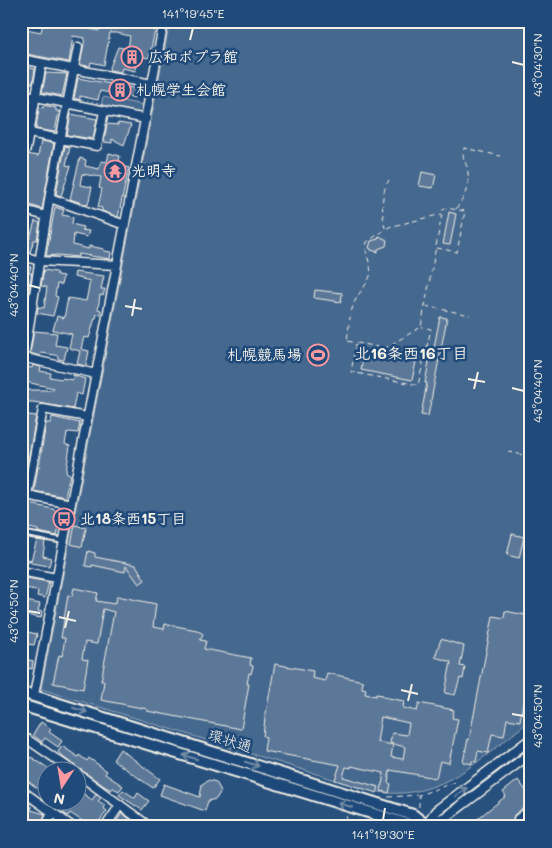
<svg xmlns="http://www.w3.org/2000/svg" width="552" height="848" font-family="Mali,'Klee One',sans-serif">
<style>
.green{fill:#45688e;stroke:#9cacbb}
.building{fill:#5b7899;stroke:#f4f1e8;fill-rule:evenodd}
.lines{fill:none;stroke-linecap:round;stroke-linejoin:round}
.service-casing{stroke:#f4f1e8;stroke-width:8}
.minor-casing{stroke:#f4f1e8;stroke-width:11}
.tertiary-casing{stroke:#f4f1e8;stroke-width:12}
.secondary-casing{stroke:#f4f1e8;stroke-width:14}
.path{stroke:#f4f1e8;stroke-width:1;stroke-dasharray:5 4;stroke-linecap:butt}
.service{stroke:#1f4a7a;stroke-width:4}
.minor{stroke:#1f4a7a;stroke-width:8}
.tertiary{stroke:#1f4a7a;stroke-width:9}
.secondary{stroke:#1f4a7a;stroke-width:10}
.oneway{stroke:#748da6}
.ticks{fill:none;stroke:#f4f1e8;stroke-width:2}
.labels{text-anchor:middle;stroke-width:5;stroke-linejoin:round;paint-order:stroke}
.poi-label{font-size:15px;font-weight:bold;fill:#f4f1e8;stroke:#1f4a7a;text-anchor:start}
.street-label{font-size:15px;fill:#f4f1e8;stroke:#1f4a7a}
.neighbourhood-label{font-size:16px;font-weight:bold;fill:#f4f1e8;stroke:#1f4a7a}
.neatline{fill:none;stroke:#f4f1e8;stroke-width:2}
.ticks-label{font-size:12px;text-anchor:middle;fill:#f4f1e8}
</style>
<rect width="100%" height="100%" fill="#28517e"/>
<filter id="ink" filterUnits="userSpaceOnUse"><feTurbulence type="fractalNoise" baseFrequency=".02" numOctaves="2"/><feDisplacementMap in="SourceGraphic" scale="10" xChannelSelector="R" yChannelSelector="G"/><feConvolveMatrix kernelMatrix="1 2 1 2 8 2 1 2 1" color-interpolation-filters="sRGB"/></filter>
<g filter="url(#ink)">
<path class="green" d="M170,21H531V720C480,759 437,806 368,790L41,689Z
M103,97L143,105L141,114L101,106Z"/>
<path class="building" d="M47,21H79L80,27L99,31L101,21H130L156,26L149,58L138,56L135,71L122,68L121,72L109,70L118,47L128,49L130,36L117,33H110L104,65L91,62L90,66L80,65L85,38L73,36L69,62L21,53V28L41,32L43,23L47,24Z
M21,66L35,69L33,83H30L29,88L22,87L24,75L21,74Z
M46,73L67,74L62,96L42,92Z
M78,78L138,89L136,98L100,91L98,100L80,96V100L74,98Z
M44,105L56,108V111H59L55,132L36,129L39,107L43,108Z
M71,114L97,119L93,139L67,135Z
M118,123L131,125L124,145L112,139V143L104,142L107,124L118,125Z
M41,141L54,143L42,209L21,202V173H24L26,162H21V153L38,156Z
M65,146L70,147L66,165L71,166L61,196L56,194Z
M109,153L120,156L118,165L129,168L118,217L102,211V208L98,207L102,189L99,188L101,177L82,174L80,185L92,187L88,205L70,199L80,158L86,160L85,166L99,169L101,161L107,162Z
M422,172L436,175L433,188L419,186Z
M55,207L64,210L62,215L73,217L72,224L83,227L82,230L89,231L87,237L74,234L73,245L89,249V246L104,249V251L111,252L110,259L78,254V257L58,255L46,256Z
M449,212L456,214L450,245L443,244Z
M35,221L40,223L37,240H34L30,252L23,250L24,246H21V235L30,238Z
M379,236L387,240L386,246L378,249V252L371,250V249L369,248L371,241L378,239Z
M21,265L31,267L29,273H32L27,302L21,301Z
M44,270L56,272L57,275L63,276L61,285L57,284L55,296L58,297L53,316L37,313L38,307L44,308L47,287L41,286Z
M75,272L104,276L101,289H105L103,296L100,295L98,309L101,310L100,315L97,314L96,318H95L89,338L84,337L81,349L89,351L86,366L77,364L80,351L69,348L72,334L53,330L57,316L64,318L68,298L86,301L90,281L74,277Z
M315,290L342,293L341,302L314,298Z
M440,317L447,318L428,416L421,415L427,383H425L430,356L432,357Z
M34,331L57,333L55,345L67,347L64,360L58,359V356L55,355L41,353L40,356L30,353Z
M364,352L416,362L412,380L361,370Z
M33,365L41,367L40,371L51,373L50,377L61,379L62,378L72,380L73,375L85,379L82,395L76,393L73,409L33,402H22V390H53L54,388L21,381V366L32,368Z
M21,414L36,416L28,461L21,460Z
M52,417L80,423L78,433L69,432L67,433L65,444L70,446L66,472L70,474L65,497L34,491L38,467H39L46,423H50Z
M21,502L53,509L57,513L62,514L57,536L38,532V530L21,526Z
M75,525L86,528L82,547L71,544Z
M512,534L524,537L519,558L507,555Z
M37,540L45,541L43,556L51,558L49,566L31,563V560L21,565V557L31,560Z
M88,551L95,553V557L136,565L145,580L139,584L126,566L125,572L92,565V567L85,566Z
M21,577L49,582L45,598L37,596L38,591L21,587Z
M74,588L98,593L96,601L114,604V602H116L117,596L156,604L153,627L164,629L165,624L197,630L203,634L200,640L206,641L204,649L251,658L250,665L253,666L251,674L249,673L247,684H249L241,729L147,711V709L101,700L104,681H101L114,612L103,609L97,644L85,642L82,659L88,660L83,689L53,683L59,655L62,656L65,638H61L68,595L72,596Z
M21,600L40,604L38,611L42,612L41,618L21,614Z
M505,611L531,616L529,704L523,703L520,721L507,719L504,736L492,734L488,753L478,751L476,762L472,761V764L463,762L468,739L469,740L493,616L504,618Z
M23,631L37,634L34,645L28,644L25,659L33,661L32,669L21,667Z
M441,639L464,646L460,666L465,667L463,679L460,678L455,695L445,693L451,662L435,657Z
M275,664L313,671L312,678L325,681L327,673L363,681L362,688L366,689L365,694L376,696V694L383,695V697L404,701L403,708L417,711L419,703L454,710L452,718L458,719L449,763L440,761L436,778L390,770L388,783L391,784L389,793L381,791L384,773L351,766V768L346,767L343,777L379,787L377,793L335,780L340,765L264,751L266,737L263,736L265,718ZM381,717L409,723L407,735L392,733L390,743L405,747L403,759L391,757L393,745L377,742Z
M41,722L51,729L49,732L62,741L58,747L45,738L42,742L33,735Z
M62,746L78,757L79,755L87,761L89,758L107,771L105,774L123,786L119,791L113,788L111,790L104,786L64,758L58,752Z
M120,749L160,779L153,788L113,760Z
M31,757L48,768V796L22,777L30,766L26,764Z
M209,780L216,782L221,791L216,799L208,801L205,811L160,795L164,784L200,797L202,784Z
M518,780L531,797V803L514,815L513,823L508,827H467L506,796L503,792Z
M78,790L92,800L96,794L101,798L98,801L105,805L103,808L107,811L95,827H85L87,824L70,813L68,816L46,800H61L72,809L78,802Z
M123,790L135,798L138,793L149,801L142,810L119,795Z
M21,798L30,803L29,807H32L31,810L45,814L41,826L21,827Z
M122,813L131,820L127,827H113Z"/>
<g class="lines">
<g class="service-casing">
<path id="service" d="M21,533L64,541"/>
</g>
<g class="minor-casing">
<path id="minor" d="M24,21H25
M21,59L152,84
M21,94L146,119
M29,133L97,146L104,111
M26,149L42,63
M50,198L125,225
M21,209L46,216
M21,255L39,261L117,265
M21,307L32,309
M21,357L96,374
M24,358L50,194L78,47
M21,494L71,504
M27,495L43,409L87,417
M21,571L56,578
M34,695L164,21
M21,735L72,770
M78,774L150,827
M21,790L73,827
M47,827L51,812
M105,827L120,805
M520,827L518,819L531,809"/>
</g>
<g class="tertiary-casing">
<path id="tertiary" d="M426,825L436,811L531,739
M426,825L446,817L531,753"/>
</g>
<g class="secondary-casing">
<path id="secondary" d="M21,692L413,815L428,827
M21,705L407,824L426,825"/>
</g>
<path class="path" d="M456,209C465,198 471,182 467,167C464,158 462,159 464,148L501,156
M385,228C382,213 380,193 389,180
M437,248L457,252L465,211L446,208L443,209L421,327L385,348L347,341C349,328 349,312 356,299C360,291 367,285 370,276C373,264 363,254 367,242L389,227L442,214
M425,306L470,315
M531,342L525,373L531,374
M356,344L351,372L418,385L431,329L422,327
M508,452L529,456L531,449
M388,797L419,795
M419,807V795L456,782
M341,827L347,823L346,813"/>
<use href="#service" class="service"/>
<use href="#minor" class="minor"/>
<use href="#tertiary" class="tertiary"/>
<use href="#secondary" class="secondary"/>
</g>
<defs><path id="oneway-shaft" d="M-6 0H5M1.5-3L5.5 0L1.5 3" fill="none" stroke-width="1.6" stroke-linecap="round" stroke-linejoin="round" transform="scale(1.25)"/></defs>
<g class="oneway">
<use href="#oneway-shaft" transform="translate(80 710) rotate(17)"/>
<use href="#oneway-shaft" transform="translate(190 757) rotate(-163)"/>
<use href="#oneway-shaft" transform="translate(252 764) rotate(17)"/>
<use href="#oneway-shaft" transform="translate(461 792) rotate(-37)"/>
<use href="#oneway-shaft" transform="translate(345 805) rotate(-163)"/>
</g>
</g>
<path class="ticks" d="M190,40L193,28M512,62L524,65M28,285L40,288M125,306L142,309M132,316L135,299M468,379L485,382M512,388L524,391M474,389L478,372M28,611L40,613M59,617L76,621M65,628L69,611M401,690L418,694M408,701L412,684M512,714L524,716M383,820L385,808"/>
<defs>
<g id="building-ring" transform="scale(1.125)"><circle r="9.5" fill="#1f4a7a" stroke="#ff9aa2" stroke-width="1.5"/><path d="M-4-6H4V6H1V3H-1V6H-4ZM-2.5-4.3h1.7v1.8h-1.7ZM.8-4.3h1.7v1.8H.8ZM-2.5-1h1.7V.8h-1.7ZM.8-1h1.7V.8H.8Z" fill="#ff9aa2"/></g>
<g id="temple-ring" transform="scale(1.125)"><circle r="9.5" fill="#1f4a7a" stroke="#ff9aa2" stroke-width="1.5"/><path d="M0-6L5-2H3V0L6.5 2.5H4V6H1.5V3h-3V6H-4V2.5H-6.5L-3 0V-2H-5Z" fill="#ff9aa2"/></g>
<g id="stadium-ring" transform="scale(1.125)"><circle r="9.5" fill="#1f4a7a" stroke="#ff9aa2" stroke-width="1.5"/><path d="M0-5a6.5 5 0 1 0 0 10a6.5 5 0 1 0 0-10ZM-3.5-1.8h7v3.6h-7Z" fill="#ff9aa2"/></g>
<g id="bus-ring" transform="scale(1.125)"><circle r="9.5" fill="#1f4a7a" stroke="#ff9aa2" stroke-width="1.5"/><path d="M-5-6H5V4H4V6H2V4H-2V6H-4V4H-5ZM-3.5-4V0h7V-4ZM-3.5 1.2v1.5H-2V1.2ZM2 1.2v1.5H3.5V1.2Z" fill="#ff9aa2"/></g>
</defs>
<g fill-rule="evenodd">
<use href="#building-ring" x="132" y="57"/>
<use href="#building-ring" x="120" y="90"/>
<use href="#temple-ring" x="115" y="171"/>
<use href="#stadium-ring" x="318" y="355"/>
<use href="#bus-ring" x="64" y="519"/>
</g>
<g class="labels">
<g class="poi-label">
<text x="148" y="62">広和ポプラ館</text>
<text x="136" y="95">札幌学生会館</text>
<text x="131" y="176">光明寺</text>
<text x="302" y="360" text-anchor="end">札幌競馬場</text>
<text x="80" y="524">北18条西15丁目</text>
</g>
<g class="street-label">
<text transform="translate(230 741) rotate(17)" y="5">環状通</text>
</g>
<g class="neighbourhood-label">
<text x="411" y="359">北16条西16丁目</text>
</g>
</g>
<rect width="552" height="848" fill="none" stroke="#1f4a7a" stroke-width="55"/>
<g transform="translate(62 786) rotate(192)"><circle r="24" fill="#1f4a7a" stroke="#748da6"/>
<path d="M0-4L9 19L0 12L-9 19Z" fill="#ff9aa2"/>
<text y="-8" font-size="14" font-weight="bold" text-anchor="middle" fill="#f4f1e8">N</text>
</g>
<rect x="28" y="28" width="496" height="792" class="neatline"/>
<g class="ticks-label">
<text x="193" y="18">141°19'45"E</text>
<text transform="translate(538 65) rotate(-90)" y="4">43°04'30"N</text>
<text transform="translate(14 285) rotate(-90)" y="4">43°04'40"N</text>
<text transform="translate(538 391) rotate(-90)" y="4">43°04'40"N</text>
<text transform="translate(14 611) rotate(-90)" y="4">43°04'50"N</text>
<text transform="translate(538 716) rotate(-90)" y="4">43°04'50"N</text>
<text x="383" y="839">141°19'30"E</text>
</g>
</svg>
